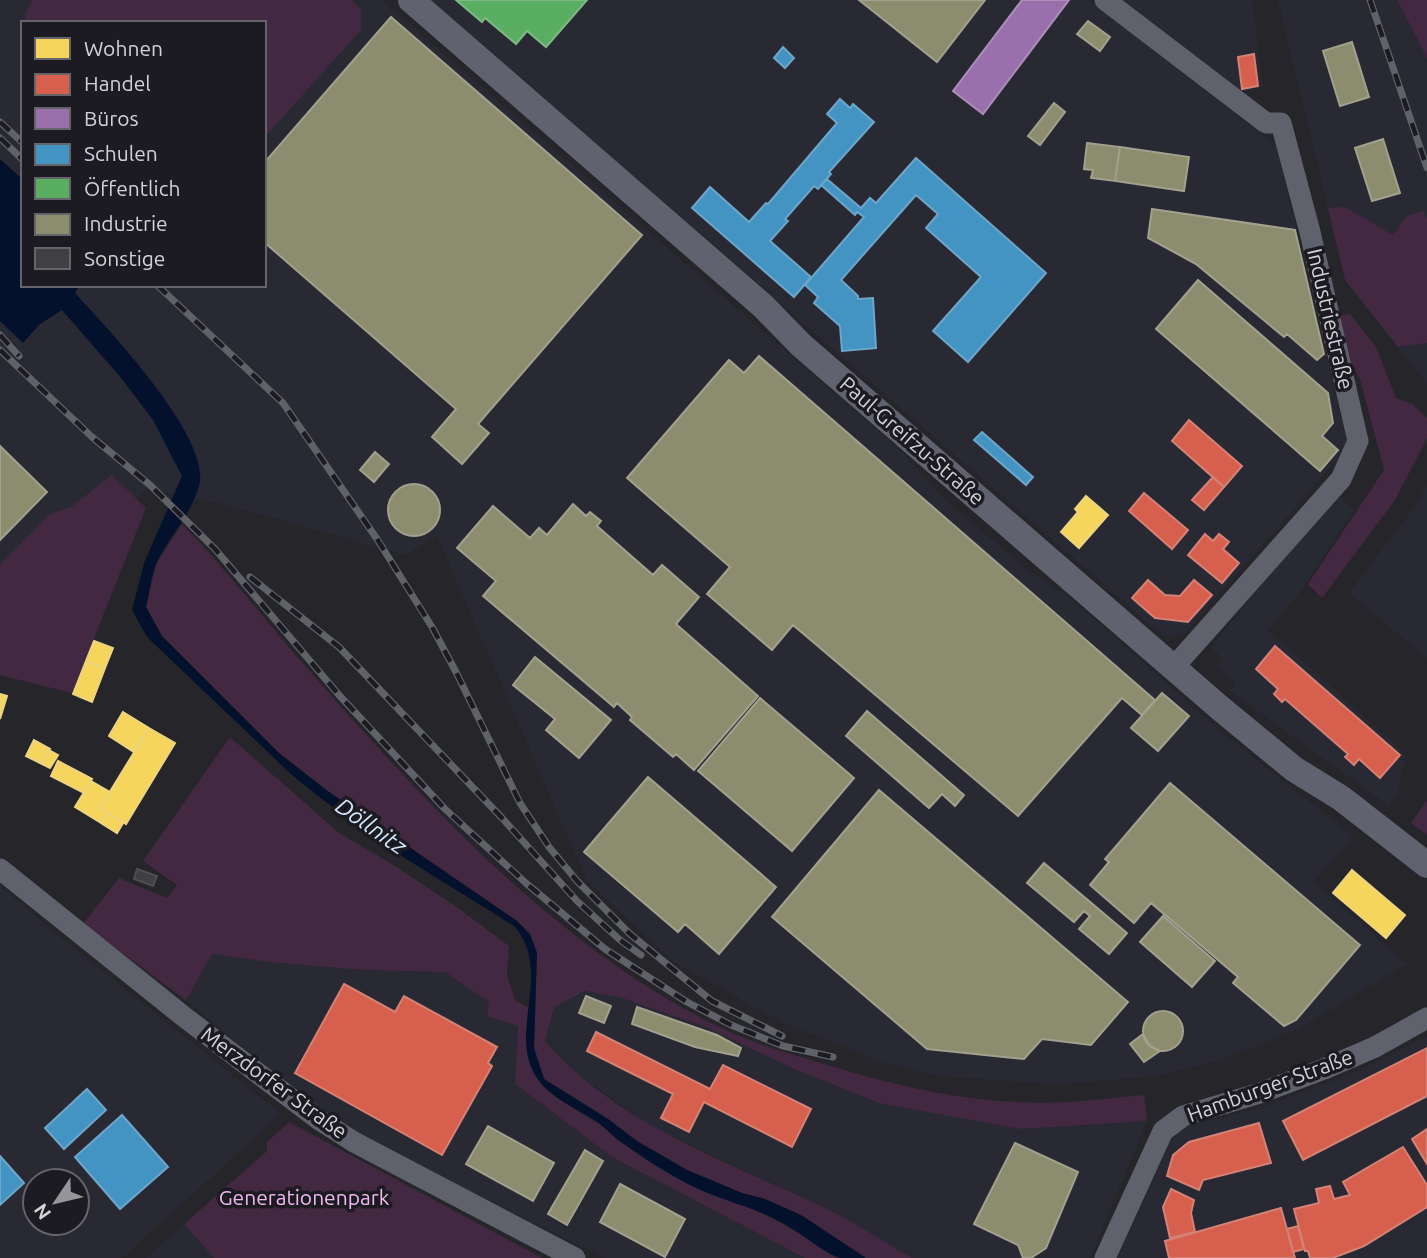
<svg xmlns="http://www.w3.org/2000/svg" width="1427" height="1258" font-family="Ubuntu,sans-serif">
<style>
.built{fill:#292934;fill-rule:evenodd}
.green{fill:#422841}
.water{fill:#03112c}
.homes{fill:#f6d55c;stroke:#ecd481;stroke-width:2}
.shops{fill:#d6604d;stroke:#d58276;stroke-width:2}
.offices{fill:#9970ab;stroke:#aa8db8;stroke-width:2}
.schools{fill:#4393c3;stroke:#6ea6c9;stroke-width:2}
.public{fill:#5aae61;stroke:#7eb984;stroke-width:2}
.industry{fill:#8c8c6e;stroke:#a1a18e;stroke-width:2}
.building{fill:#404043;stroke:#4f4e52;stroke-width:2}
.lines{fill:none;stroke-linecap:round;stroke-linejoin:round}
.minor{stroke:#5f626c;stroke-width:21}
.major{stroke:#60626f;stroke-width:26}
.rail-casing{stroke:#5f6267;stroke-width:7}
.rail{stroke:#1c1b21;stroke-width:4.5;stroke-dasharray:13;stroke-linecap:butt}
.labels{text-anchor:middle;stroke-width:7;stroke-linejoin:round;paint-order:stroke}
.street-label{font-size:21px;fill:#d3d2d7;stroke:#1c1b21}
.park-label{font-size:21px;fill:#f2b9f0;stroke:#1c1b21}
.water-label{font-size:23px;font-style:italic;fill:#d2e6fd;stroke:#1c1b21}
</style>
<rect width="100%" height="100%" fill="#26262a"/>
<path class="built" d="M0,0H382L903,453L945,500L1025,568L1070,598L1226,736L1354,837L1313,882L1407,964L1297,1030L1216,1061L1150,1077L1056,1084L937,1076L888,1064L784,1023L674,962L587,881L437,536L406,555L224,504L146,489L0,633V321L23,342L40,324L62,310L80,285H264V23H23V180L0,159Z
M431,0H1089L1276,145L1348,447L1185,633L1167,639Z
M1121,0H1252L1263,87L1240,92Z
M1278,0H1397L1427,58V384L1345,280Z
M1427,485V658L1349,593L1413,509Z
M1336,493L1354,510L1300,592L1268,630L1406,754L1398,794L1388,805L1230,691L1236,683L1216,667L1222,658L1211,647Z
M0,886L60,937L281,1114L122,1258H0ZM35,1181H77V1223H35Z
M211,954L269,962L363,970L445,972L490,1002L487,1016L518,1026L515,1084L612,1157L805,1258H605L358,1135L296,1091L186,1000Z
M584,991L619,997L703,1026L790,1067L1021,1129L1147,1121L1090,1258H912L823,1207L654,1128L569,1068L545,1041L554,1008Z
M1427,1037V1258H1117L1173,1137L1188,1126L1260,1108L1357,1072Z
M184,1224L214,1258H146Z"/>
<path class="green" d="M32,0H352L361,10V30L264,138V23H27L25,15Z
M1397,0H1427V58Z
M1345,207L1393,235L1407,216L1424,211L1427,219V343L1398,347L1345,280L1328,208Z
M1350,314L1376,347L1396,398L1412,404L1427,418V438L1395,500L1322,598L1308,584L1384,470L1360,379L1346,356L1337,316Z
M112,475L146,508L72,693L0,675V565L50,514L71,507Z
M182,524C229,572 269,626 314,676C427,805 553,941 707,1021C749,1043 796,1056 841,1069C897,1086 956,1099 1015,1102C1058,1105 1102,1099 1144,1095L1147,1121L1021,1129L879,1103L790,1067L703,1026L619,997L584,991L554,1008L545,1041C616,1123 723,1160 819,1205C851,1220 881,1240 912,1258H866L801,1215L765,1199L742,1193L687,1170L637,1141L608,1119L544,1079L534,1048L537,953L530,934L517,921L329,792L279,753L162,636L146,607L156,564Z
M230,737L339,833L390,863L454,905L509,946L507,975L515,1000L529,1008C528,1026 523,1049 531,1066C540,1089 574,1109 594,1121C604,1126 611,1134 619,1141C641,1156 664,1171 687,1183C702,1192 721,1195 737,1202C774,1218 806,1237 840,1258H805L612,1157L515,1084L518,1026L487,1016L489,1002L445,972L363,970L269,962L212,954L186,1000L83,924L119,878L167,898L177,885L143,861Z
M1427,800V835L1411,823Z
M289,1122L542,1258H214L184,1224L267,1151V1142Z"/>
<path class="water" d="M0,159L23,180V285H80L75,293C107,328 213,439 199,486C191,514 171,535 158,560C151,574 150,592 146,607L162,636L279,753L329,792L517,921L530,934L537,953L534,1048L544,1079L608,1119L637,1141L687,1170L742,1193L765,1199L801,1215L866,1258C859,1258 847,1258 840,1258C825,1254 797,1230 781,1222C752,1206 716,1199 688,1184C665,1172 642,1157 621,1142C612,1136 605,1127 596,1121C574,1107 543,1095 532,1069C512,1024 552,969 514,926L403,857L323,800L292,775L147,637L132,610L144,563L182,476L153,420L122,379L62,310L40,324L23,343L0,321Z"/>
<path class="homes" d="M1086,496L1108,515L1079,548L1061,532L1078,512L1075,509Z
M94,641L113,648L105,668L86,661Z
M86,661L105,668L92,702L73,694Z
M0,694L7,696L0,719Z
M123,712L149,728L134,752L109,736Z
M149,728L175,743L126,824L100,808Z
M34,740L50,749L43,762L39,760L38,762L26,756Z
M49,750L58,755L50,768L38,762L39,760L43,762Z
M58,761L92,779L84,793L51,776Z
M91,781L110,792L100,808L108,813L101,823L75,807Z
M108,813L123,823L117,833L101,823Z
M1352,870L1405,915L1386,938L1333,893Z"/>
<path class="shops" d="M1254,54L1258,86L1242,89L1238,57Z
M1189,420L1242,466L1224,487L1172,441Z
M1213,477L1224,487L1204,510L1192,500Z
M1144,493L1188,530L1172,549L1129,511Z
M1205,534L1213,541L1219,534L1229,542L1223,549L1239,563L1222,583L1188,555Z
M1148,580L1165,595L1180,596L1194,580L1212,595L1188,622L1155,618L1132,598Z
M1275,646L1400,755L1380,778L1359,759L1354,765L1345,757L1348,754L1285,699L1282,702L1274,694L1278,689L1256,669Z
M344,984L395,1012L404,996L497,1047L488,1063L492,1066L442,1155L295,1073Z
M596,1032L710,1089L723,1065L811,1109L792,1147L704,1102L689,1132L661,1118L673,1094L587,1051Z
M1427,1048V1096L1303,1160L1283,1121Z
M1259,1123L1271,1163L1203,1180L1199,1190L1167,1176L1173,1155L1189,1142Z
M1427,1129V1164L1412,1139Z
M1403,1147L1427,1185V1207L1364,1246L1333,1258H1310L1308,1251H1305L1294,1209L1319,1203L1316,1189L1330,1186L1334,1199L1350,1195L1343,1182Z
M1171,1189L1194,1200L1191,1213L1195,1232L1170,1238L1163,1207Z
M1281,1208L1295,1258H1169L1165,1241Z
M1298,1226L1304,1249L1293,1252L1287,1229Z"/>
<path class="offices" d="M1022,0H1069L983,114L953,91Z"/>
<path class="schools" d="M783,47L794,58L785,68L774,58Z
M840,99L850,108L853,104L874,122L829,172L831,174L818,189L814,186L785,219L788,221L770,241L811,277L794,297L692,208L710,187L749,222L766,203L768,204L837,123L827,114Z
M916,158L1046,273L968,362L933,331L981,277L926,228L938,214L916,195L841,280L858,296V299L873,298L876,348L842,351L840,326L814,303L818,297L805,285L864,217L857,212L855,215L821,185L827,179L861,208L870,198L876,203Z
M982,432L1033,477L1026,485L974,440Z
M87,1089L106,1110L64,1149L45,1128Z
M122,1115L168,1167L120,1209L75,1157Z
M0,1156L24,1183L0,1205Z"/>
<path class="public" d="M456,0H587L546,47L527,31L516,44L485,18L482,22Z"/>
<path class="industry" d="M859,0H985L937,62Z
M391,17L642,235L478,424L489,433L462,464L432,437L456,409L264,242V163Z
M1088,21L1110,37L1100,51L1077,34Z
M1352,42L1369,97L1340,106L1323,51Z
M1054,103L1065,112L1040,145L1028,136Z
M1383,139L1400,193L1372,201L1355,148Z
M1087,143L1120,147L1115,181L1091,178L1093,170L1084,169Z
M1120,147L1189,157L1184,191L1115,181Z
M1152,209L1295,230L1324,354L1317,360L1287,334L1284,337L1196,264L1148,238Z
M1198,280L1328,393L1333,423L1322,436L1338,450L1320,471L1156,329Z
M759,356L1155,700L1142,715L1122,698L1018,816L793,625L772,650L707,594L730,567L627,478L729,360L744,373Z
M0,446L47,492L0,540Z
M375,452L389,464L374,482L360,470Z
M388 510a26 26 0 1 1 52 0a26 26 0 1 1-52 0Z
M573,504L586,516L590,512L601,521L597,526L653,575L662,565L699,597L676,624L758,696L694,770L676,754L673,757L630,720L632,717L617,703L614,707L483,596L496,581L457,548L493,506L530,538L539,528L547,535Z
M535,657L611,720L579,758L546,730L555,719L513,685Z
M1162,693L1189,716L1158,751L1131,728Z
M760,698L854,778L792,851L698,771Z
M867,711L964,795L955,806L942,794L929,808L846,736Z
M648,777L776,887L719,954L685,924L678,932L584,852Z
M1170,783L1360,945L1296,1020L1284,1026L1233,983L1238,977L1151,903L1134,923L1090,885L1109,862L1105,859Z
M879,790L1128,1002L1091,1045L1042,1039L1024,1059L927,1049L772,917Z
M1044,863L1127,933L1109,954L1079,929L1090,916L1084,911L1074,922L1027,883Z
M1163,916L1215,961L1192,987L1140,942Z
M586,996L611,1006L604,1023L579,1013Z
M637,1007L717,1035L741,1048L738,1056L695,1047L632,1024Z
M1143 1031a20 20 0 1 1 40 0a20 20 0 1 1-40 0Z
M1143,1034L1150,1046L1160,1051L1144,1062L1130,1044Z
M488,1126L554,1163L533,1201L466,1164Z
M1015,1143L1078,1172L1046,1248L1031,1258H1023L1018,1245L974,1224Z
M585,1150L603,1161L567,1225L548,1214Z
M620,1184L685,1219L665,1257L600,1222Z"/>
<path class="building" d="M137,869L157,876L153,886L134,879Z"/>
<g class="lines">
<path class="minor" d="M1105,0L1266,123H1281L1310,232L1358,441L1341,479L1173,668
M0,869L183,1016L318,1119L354,1142L575,1258
M1105,1258L1163,1131L1183,1116L1260,1093L1324,1069L1375,1047L1427,1018"/>
<path class="major" d="M411,0L763,306L801,345L1220,708L1294,769L1341,798L1427,865"/>
<g class="rail-casing">
<path id="rail" d="M1370,0L1427,168
M0,122L23,143
M0,138L23,160
M157,285L283,403L377,539L432,627L456,672L520,803L549,847L577,881L630,934L712,1001L782,1036
M0,335L19,356
M0,350L92,437L150,485L215,549L339,695L445,809L527,884L605,949L687,1002L731,1025L783,1046L833,1057
M250,577L339,647L502,818L577,901L620,940L641,955"/>
</g>
<use href="#rail" class="rail"/>
</g>
<g class="labels">
<g class="street-label">
<text transform="translate(1330 319) rotate(77)" y="7">Industriestraße</text>
<text transform="translate(912 441) rotate(41)" y="7">Paul-Greifzu-Straße</text>
<text transform="translate(274 1083) rotate(36)" y="7">Merzdorfer Straße</text>
<text transform="translate(1270 1086) rotate(-20)" y="7">Hamburger Straße</text>
</g>
<g class="park-label">
<text x="304" y="1205">Generationenpark</text>
</g>
<g class="water-label">
<text transform="translate(371 826) rotate(35)" y="8">Döllnitz</text>
</g>
</g>
<rect x="21" y="21" width="245" height="266" fill="#1c1b21" stroke="#65646a" stroke-width="2"/>
<rect x="35" y="38" width="35" height="21" fill="#f6d55c" stroke="#65646a" stroke-width="2"/>
<text x="84" y="56" font-size="21" fill="#d3d2d7">Wohnen</text>
<rect x="35" y="74" width="35" height="21" fill="#d6604d" stroke="#65646a" stroke-width="2"/>
<text x="84" y="91" font-size="21" fill="#d3d2d7">Handel</text>
<rect x="35" y="108" width="35" height="21" fill="#9970ab" stroke="#65646a" stroke-width="2"/>
<text x="84" y="126" font-size="21" fill="#d3d2d7">Büros</text>
<rect x="35" y="144" width="35" height="21" fill="#4393c3" stroke="#65646a" stroke-width="2"/>
<text x="84" y="161" font-size="21" fill="#d3d2d7">Schulen</text>
<rect x="35" y="178" width="35" height="21" fill="#5aae61" stroke="#65646a" stroke-width="2"/>
<text x="84" y="196" font-size="21" fill="#d3d2d7">Öffentlich</text>
<rect x="35" y="214" width="35" height="21" fill="#8c8c6e" stroke="#65646a" stroke-width="2"/>
<text x="84" y="231" font-size="21" fill="#d3d2d7">Industrie</text>
<rect x="35" y="248" width="35" height="21" fill="#404043" stroke="#65646a" stroke-width="2"/>
<text x="84" y="266" font-size="21" fill="#d3d2d7">Sonstige</text>
<g transform="translate(56 1202) rotate(235)"><circle r="33" fill="#1c1b21" stroke="#65646a" stroke-width="2"/>
<path d="M0-5L12 26L0 18L-12 26Z" fill="#96969a"/>
<text y="-10" font-size="19" font-weight="bold" text-anchor="middle" fill="#d3d2d7">N</text>
</g>
</svg>
